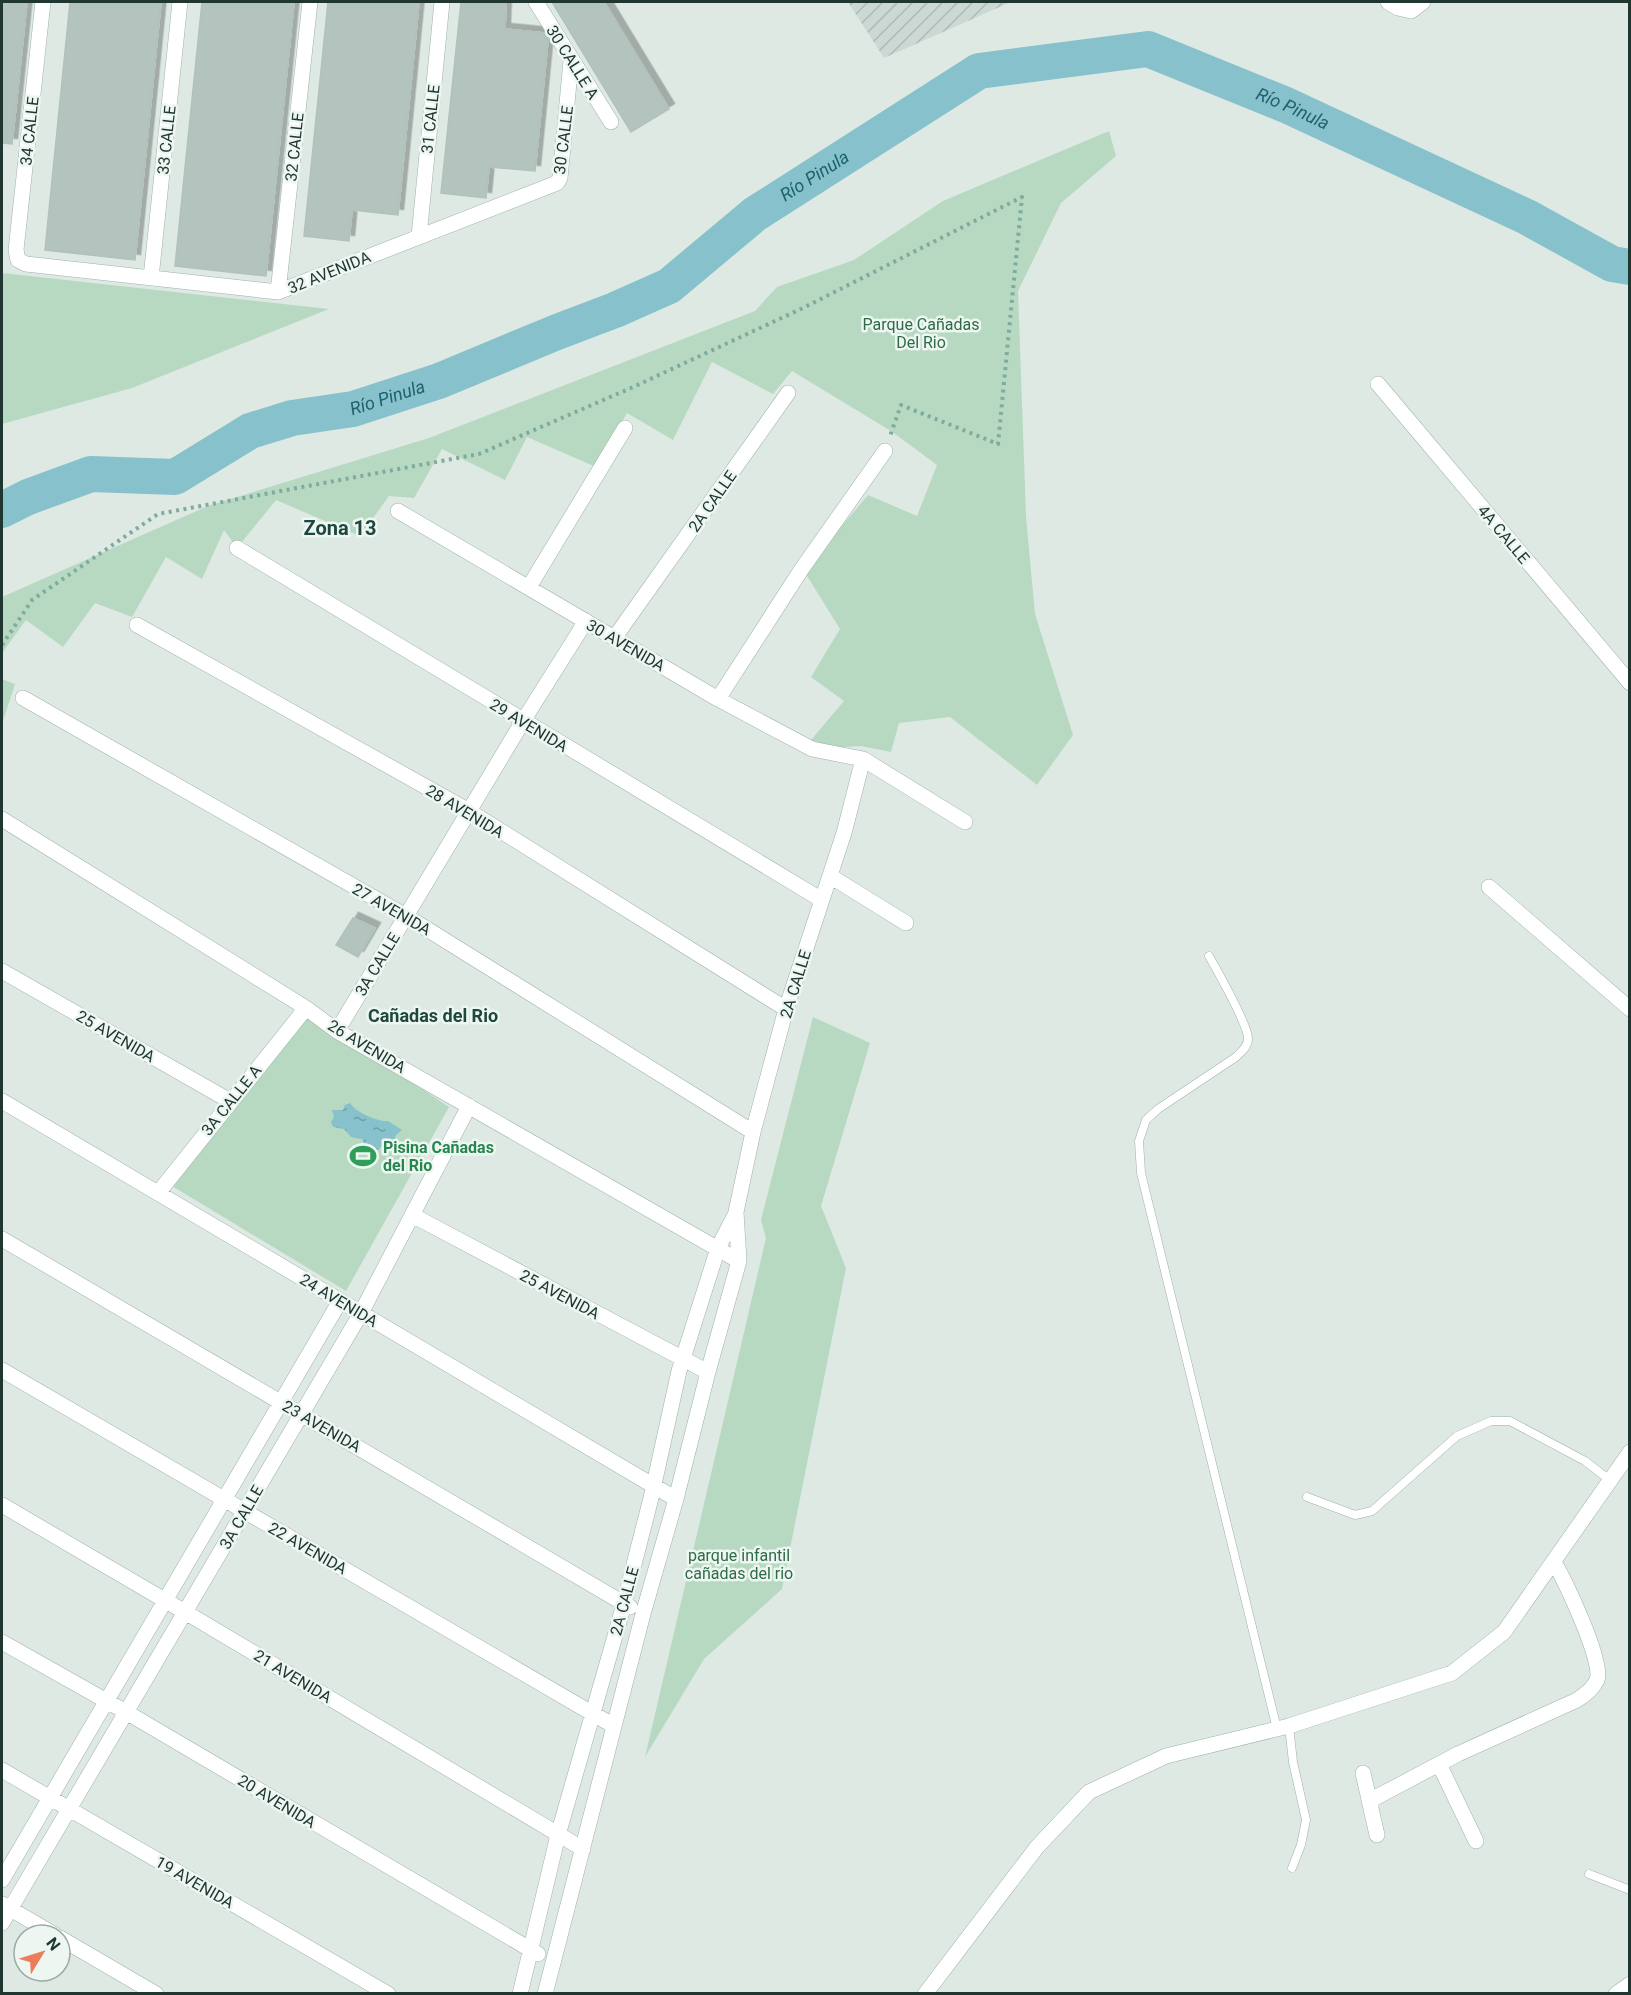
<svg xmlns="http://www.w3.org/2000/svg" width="1631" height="1995" font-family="Roboto,sans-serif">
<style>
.industrial{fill:url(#industrial-furrows)}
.green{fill:#b7d9c1}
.water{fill:url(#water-ripples)}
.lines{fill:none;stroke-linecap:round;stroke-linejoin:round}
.river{stroke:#87c1cc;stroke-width:36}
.building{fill:#b3c3bd;stroke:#b1c2bb;stroke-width:1.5;filter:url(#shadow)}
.service-casing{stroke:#a1b0ab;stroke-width:9}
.minor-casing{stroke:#a1b0ab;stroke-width:16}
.path{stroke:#7fab9e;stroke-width:4;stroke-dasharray:3 4.5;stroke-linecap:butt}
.service{stroke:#fff;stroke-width:8}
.minor{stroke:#fff;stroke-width:15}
.labels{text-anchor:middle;stroke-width:5;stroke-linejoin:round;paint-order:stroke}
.street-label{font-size:16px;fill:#203731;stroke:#eef6f2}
.park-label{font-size:16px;fill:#2d6c46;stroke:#eef6f2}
.leisure-label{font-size:16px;font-weight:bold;fill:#27864d;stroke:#eef6f2;text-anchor:start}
.water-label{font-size:18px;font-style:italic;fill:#1e616f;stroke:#eef6f2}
.neighbourhood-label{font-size:18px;font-weight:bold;fill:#1e483e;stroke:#eef6f2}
.quarter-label{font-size:20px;font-weight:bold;fill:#1e483e;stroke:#eef6f2}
</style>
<defs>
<pattern id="industrial-furrows" width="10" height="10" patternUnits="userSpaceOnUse" patternTransform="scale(1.5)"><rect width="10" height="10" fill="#ccd8d3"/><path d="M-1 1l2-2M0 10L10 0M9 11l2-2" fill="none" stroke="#afbab6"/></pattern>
<pattern id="water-ripples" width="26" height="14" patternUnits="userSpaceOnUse" patternTransform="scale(1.5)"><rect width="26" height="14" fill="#87c1cc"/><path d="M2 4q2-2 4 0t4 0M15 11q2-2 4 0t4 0" fill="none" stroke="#6e9ea6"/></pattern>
<filter id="shadow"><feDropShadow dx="5.5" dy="-5.5" stdDeviation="0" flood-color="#0004"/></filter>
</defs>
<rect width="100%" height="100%" fill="#dee9e4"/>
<path class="industrial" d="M848,2H1011L884,58Z"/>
<path class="green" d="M1109,131L1116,156L1061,203L1018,291L1026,516L1035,614L1073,735L1037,785L950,717L899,723L891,752L861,746L831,748L811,740L844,701L811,677L840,629L804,571L868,495L917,516L937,465L891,431L792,371L773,394L712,362L673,440L627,413L596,467L527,437L505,480L442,449L414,498L389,496L360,536L276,500L237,548L224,530L202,579L166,557L132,617L95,603L63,647L26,620L2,653V597L208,506L429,438L755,311L777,287L854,260L943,201Z
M2,273L329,309L132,388L2,424Z
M2,679L15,684L2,724Z
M306,1011L449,1107L346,1291L172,1186Z
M813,1017L870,1043L821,1206L846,1268L782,1589L704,1659L645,1757L766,1238L761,1220Z"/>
<path class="water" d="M350,1103C355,1112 378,1122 388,1121L402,1130L395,1136L396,1142L391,1143V1148L381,1147L375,1152L372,1147L366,1146L362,1139L351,1137L344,1129L333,1127L331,1122L334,1117L332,1110H343L345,1105Z"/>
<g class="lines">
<path class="river" id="s1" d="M2,510L28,497L91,474L175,477L250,431L292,418L353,409L439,381L557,332L615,310L669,286L755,214L979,71L1148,49L1286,105L1527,217L1612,264L1630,267"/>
</g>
<path class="building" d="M2,2H27L12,144L2,143Z
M70,2H161L135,260L45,250Z
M202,2H294L266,276L175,266Z
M328,2H419L398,215L352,210L349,241L304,236Z
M461,2H506L505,29L544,33L548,40L535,171L489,167L486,198L441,193Z
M552,2H604L669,109L631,132Z
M353,918L375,928L358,957L336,945Z"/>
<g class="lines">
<g class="service-casing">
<path id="service" d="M1209,956C1218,972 1247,1023 1248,1038C1249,1046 1241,1052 1236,1057L1158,1109L1146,1120L1139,1141L1141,1173L1277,1729
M1307,1497L1355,1515L1372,1511L1457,1436L1491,1421H1510L1585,1461L1611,1481
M1289,1726L1293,1762L1306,1820L1301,1845L1292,1868
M1589,1874L1630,1890"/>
</g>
<g class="minor-casing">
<path id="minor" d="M43,2L16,250L18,260L26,264L278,292L557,183L560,178L571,61
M536,2L611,122
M1388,2L1398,8L1411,11L1423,2
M419,236L442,2
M151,278L180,2
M278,292L310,2
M1378,384L1630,683
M398,511L718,699L812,749L863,759L965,822
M237,548L822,900
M529,587L625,428
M137,625L469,811L786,1009
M615,637L788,393
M23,698L406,916L753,1132
M718,699L801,570L885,451
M2,819L306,1008L337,1031L739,1261
M830,876L906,923
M1489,887L1630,1009
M2,971L230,1101
M337,1031L523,721L586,621
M2,1101L676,1499
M158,1193L306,1008
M412,1215L708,1372
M2,1239L630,1607
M2,1370L614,1726
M2,1505L185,1612L583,1849
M2,1642L126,1712L538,1954
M1439,1764L1476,1841
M2,1770L388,1994
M1363,1773L1377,1835
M1369,1801L1458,1754L1577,1700C1585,1695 1593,1689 1597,1680C1604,1662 1565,1581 1554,1562
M2,1880L340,1301
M2,1904L55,1935
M2,1923L361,1313L469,1106
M60,1938L156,1994
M520,1994L558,1835L621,1615L651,1498L679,1371L718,1248L735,1215
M545,1994L643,1614L676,1499L708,1372L739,1261L736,1212L753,1132L786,1009L844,833L863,759
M925,1994L1037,1847L1089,1792L1166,1756L1289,1726L1452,1673L1504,1632L1630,1452
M1616,1994L1630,1984"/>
</g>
<path class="path" d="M2,645L32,600L158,514L479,454L631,388L803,308L1022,197L998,444L901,405L890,436"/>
<use href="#service" class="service"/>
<use href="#minor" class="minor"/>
</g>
<defs>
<g id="stadium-bare" transform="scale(2.07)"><path d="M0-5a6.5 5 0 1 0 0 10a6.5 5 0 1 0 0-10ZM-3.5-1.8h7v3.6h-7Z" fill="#2e9e5b" stroke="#eef6f2" stroke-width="2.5" paint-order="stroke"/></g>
</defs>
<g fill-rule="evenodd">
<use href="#stadium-bare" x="363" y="1156"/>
</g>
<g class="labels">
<g class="street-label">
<text transform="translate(573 62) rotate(58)" y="6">30 CALLE A</text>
<text transform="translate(430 119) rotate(-84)" y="6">31 CALLE</text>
<text transform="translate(29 131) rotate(-84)" y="6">34 CALLE</text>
<text transform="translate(166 140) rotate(-84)" y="6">33 CALLE</text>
<text transform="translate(563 140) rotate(-83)" y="6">30 CALLE</text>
<text transform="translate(294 147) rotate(-84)" y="6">32 CALLE</text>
<text transform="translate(329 272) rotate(-22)" y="6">32 AVENIDA</text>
<text transform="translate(712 501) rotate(-55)" y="6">2A CALLE</text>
<text transform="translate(1504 534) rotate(50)" y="6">4A CALLE</text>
<text transform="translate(626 645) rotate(30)" y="6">30 AVENIDA</text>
<text transform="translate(529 725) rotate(31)" y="6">29 AVENIDA</text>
<text transform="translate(465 811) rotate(31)" y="6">28 AVENIDA</text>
<text transform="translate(392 909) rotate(30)" y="6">27 AVENIDA</text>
<text transform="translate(377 964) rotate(-59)" y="6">3A CALLE</text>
<text transform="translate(795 984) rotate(-73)" y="6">2A CALLE</text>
<text transform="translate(116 1036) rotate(30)" y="6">25 AVENIDA</text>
<text transform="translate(367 1046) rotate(31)" y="6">26 AVENIDA</text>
<text transform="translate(231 1100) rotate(-51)" y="6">3A CALLE A</text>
<text transform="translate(560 1294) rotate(28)" y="6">25 AVENIDA</text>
<text transform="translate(339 1300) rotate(31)" y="6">24 AVENIDA</text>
<text transform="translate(322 1426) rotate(30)" y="6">23 AVENIDA</text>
<text transform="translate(241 1517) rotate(-60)" y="6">3A CALLE</text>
<text transform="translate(308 1548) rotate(30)" y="6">22 AVENIDA</text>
<text transform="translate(624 1601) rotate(-75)" y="6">2A CALLE</text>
<text transform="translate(293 1676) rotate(31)" y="6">21 AVENIDA</text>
<text transform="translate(277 1801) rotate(31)" y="6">20 AVENIDA</text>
<text transform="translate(195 1882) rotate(30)" y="6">19 AVENIDA</text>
</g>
<g class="park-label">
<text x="921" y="330">Parque Cañadas<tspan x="921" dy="18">Del Rio</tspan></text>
<text x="739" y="1561">parque infantil<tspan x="739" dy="18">cañadas del rio</tspan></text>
</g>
<g class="leisure-label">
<text x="383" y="1153">Pisina Cañadas<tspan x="383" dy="18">del Rio</tspan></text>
</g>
<g class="water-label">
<text dy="6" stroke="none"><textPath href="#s1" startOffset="1418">Río Pinula</textPath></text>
<text dy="6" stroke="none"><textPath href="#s1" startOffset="896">Río Pinula</textPath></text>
<text dy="6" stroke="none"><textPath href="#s1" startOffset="410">Río Pinula</textPath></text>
</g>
<g class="neighbourhood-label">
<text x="433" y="1022">Cañadas del Rio</text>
</g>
<g class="quarter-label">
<text x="340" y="535">Zona 13</text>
</g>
</g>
<rect width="1631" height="1995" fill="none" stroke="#203731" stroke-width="6"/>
<g transform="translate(42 1953) rotate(52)"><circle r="28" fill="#eef6f2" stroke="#9caaa5" stroke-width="1.5"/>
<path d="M0-4.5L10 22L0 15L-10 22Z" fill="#eb7e5a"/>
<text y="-9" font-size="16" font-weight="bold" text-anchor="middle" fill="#203731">N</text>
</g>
</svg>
